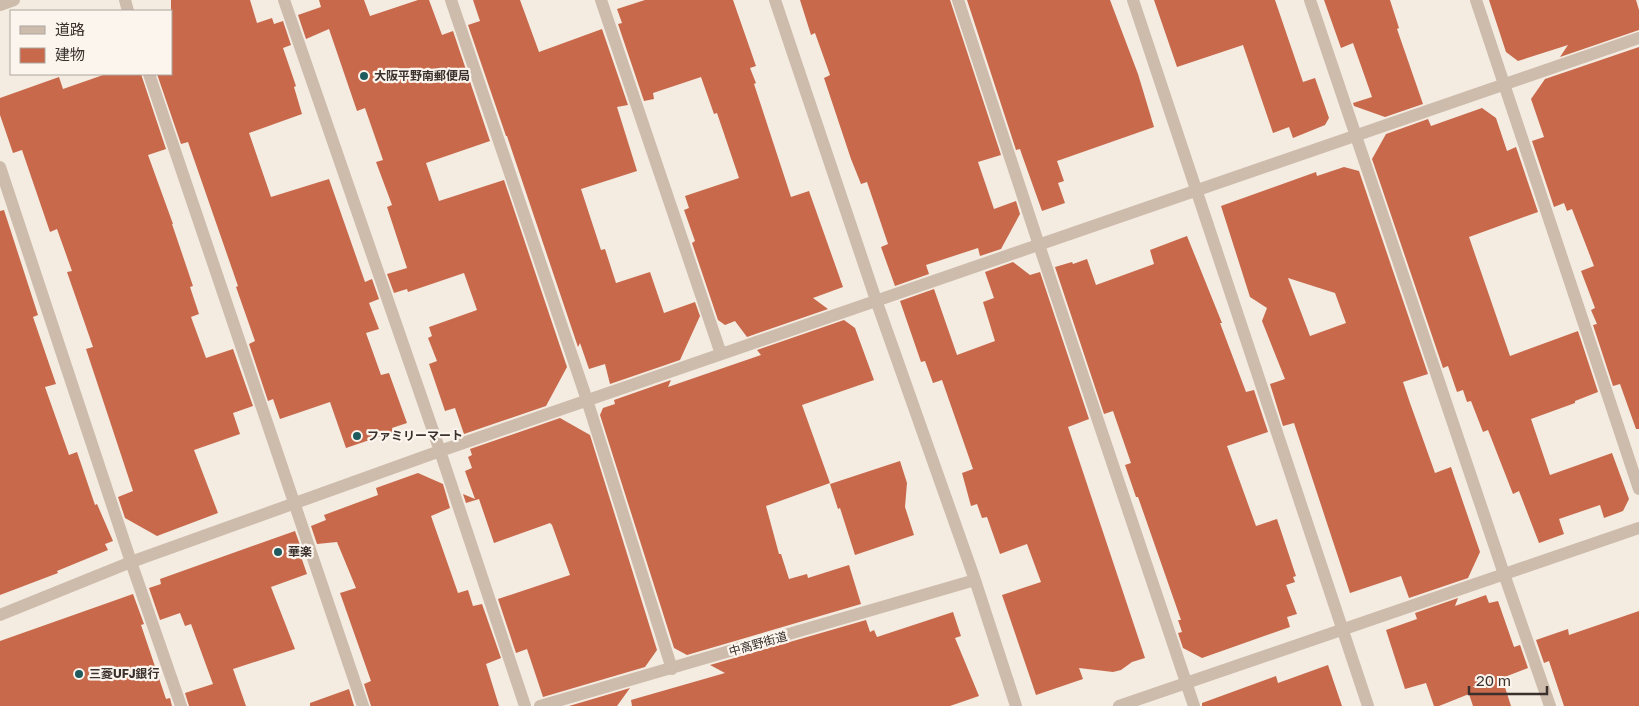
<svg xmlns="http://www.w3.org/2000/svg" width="1639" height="706" font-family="'Golos Text','Noto Sans JP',sans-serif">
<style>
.building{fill:#c8694b;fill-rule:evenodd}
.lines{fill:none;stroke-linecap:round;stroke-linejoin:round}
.minor{stroke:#cdbbac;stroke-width:12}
.poi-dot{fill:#1f5a5e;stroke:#fbf5ee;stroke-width:2}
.labels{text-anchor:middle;stroke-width:4.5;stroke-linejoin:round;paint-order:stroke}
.poi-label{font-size:12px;font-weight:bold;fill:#3b302b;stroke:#fbf5ee;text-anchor:start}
.street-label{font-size:12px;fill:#3b302b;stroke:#fbf5ee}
</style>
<rect width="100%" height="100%" fill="#f4ebe1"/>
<path class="building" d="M171,0H250L257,23L272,18L274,24L283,21L291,45L283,48L296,86L294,87L302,114L249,133L271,197L329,179L365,282L372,279L379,299L369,303L379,329L366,333L381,375L389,373L407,423L392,428L393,432L346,448L330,402L280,419L273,399L268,401L249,344L255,341L236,287L238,286L188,142L181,144L157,74H171Z
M319,0H364L370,16L418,0H429L442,35L453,31L490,141L426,163L439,201L504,180L567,367L546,406L464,434L455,408L445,411L429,364L437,361L428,338L432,336L429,327L477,310L464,273L408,292L407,289L394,293L387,274L407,268L387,207L392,205L376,162L383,160L365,108L357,111L329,29L306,39L298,15L321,7Z
M473,0H520L539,52L602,29L628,105L617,107L637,171L581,189L601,250L605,249L616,283L650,272L664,313L695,302L700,316L680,360L610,384L605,364L589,369L580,343L578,347L507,136H506L468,25L480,21Z
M645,0H733L756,66L750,68L756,83L754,84L791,197L809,191L843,287L813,298L828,309L747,337L735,321L725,325L718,320L692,243L695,241L684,210L689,208L685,196L739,178L717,113L714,114L701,77L653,93L654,99L644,101L618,24L622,23L617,9Z
M800,0H950L1001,155L978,162L994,209L1016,201L1020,214L1001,249L980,256L978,248L926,265L929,274L895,286L881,247L888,244L867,182L861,184L851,159L824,78L830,75L815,33L811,35Z
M967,0H1110L1138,74L1154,127L1057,161L1064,181L1058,183L1065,203L1042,211L1022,155L1020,149L1016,150Z
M1154,0H1275L1303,82L1315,78L1329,118L1325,125L1293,138L1289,127L1273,133L1243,45L1177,67Z
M1324,0H1390L1399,28L1397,29L1423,104L1385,117L1354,106L1353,103L1372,97L1353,43L1341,48Z
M1489,0H1636L1639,10V30L1560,57L1568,45L1518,61L1506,52Z
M1639,47V429H1636L1620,384L1613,386L1593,325L1597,324L1591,310L1595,308L1581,271L1594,266L1572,209L1567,211L1564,203L1554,207L1532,141L1544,137L1531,99L1545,79Z
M106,74H141L166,149L148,155L173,224H172L193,286L190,287L199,314L191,317L206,358L233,349L253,406L233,413L240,434L194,450L218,513L157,536L125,518L118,497L133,491L86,349L93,347L67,272L72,271L57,229L50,232L22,150L13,153L0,115V98L59,77L63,89Z
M1482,108L1496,118L1507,151L1516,147L1538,212L1469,237L1510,356L1578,331L1598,392L1575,401V403L1531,419L1550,475L1612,453L1629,499L1623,511L1604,518L1600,505L1559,519L1564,534L1539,543L1519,491L1513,494L1488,430L1483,432L1471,401L1467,402L1463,390L1457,392L1448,366L1443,368L1372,159L1386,134L1428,119L1431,126Z
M1344,167L1359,171L1428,374L1403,382L1410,403L1435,473L1451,467L1480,552L1468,578L1409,598L1401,576L1350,593L1294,423L1283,426L1270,384L1285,379L1262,321L1267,308L1250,297L1221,206L1316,172L1317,176ZM1288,278L1335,293L1346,323L1310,336Z
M4,210L38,315L33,317L56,384L45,387L69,455L77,452L95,505L97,504L113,541L105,544L108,550L57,571L58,573L0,595V211Z
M1187,236L1222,323H1220L1246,392L1254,390L1268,432L1227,446L1256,526L1277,519L1296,576L1293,577L1295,582L1286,585L1297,614L1287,617L1290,627L1202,658L1183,648L1178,633L1182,632L1178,620H1181L1138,497H1136L1125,465L1131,463L1113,411L1104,414L1055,267L1072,262L1073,264L1087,259L1096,285L1154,264L1150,250Z
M1013,262L1030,275L1040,272L1089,419L1068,427L1145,658L1132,662L1121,670L1113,672L1079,668L1083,679L1036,695L1002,595L1041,582L1027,544L1000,554L987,517L982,518L977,504L971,506L962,473L973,469L942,380L933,383L925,361L921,362L900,301L934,289L957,355L995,341L983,302L994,298L985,272Z
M844,320L855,328L874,380L802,405L830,483L766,506L779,554H781L789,579L807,574L808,578L849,565L861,604L687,655L674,648L600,415L603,408L615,404L614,400L671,380L668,387L761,355L757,350Z
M560,418L590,435L657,650L645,667L543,697L527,649L516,653L498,599L570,575L552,525L550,523L494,543L479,499L466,503L463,494L475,499L465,471L472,468L468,457L472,455L470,449Z
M900,461L907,483L905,507L914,535L855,555L840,508L838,509L830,484Z
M418,473L443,484L450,508L431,516L458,593L468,590L473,606L482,604L501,658L486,664L499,706H371L364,684L371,681L340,593L356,588L337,542L317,544L311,526L326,520L324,515L378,495L376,488Z
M295,531L300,545H297L307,574L271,587L295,649L233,669L246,706H189L185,693L213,684L191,624L185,626L180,613L160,620L149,588L161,584L160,579Z
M133,594L144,624L141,625L166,699L170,698L172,706H0V641Z
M1486,595L1489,603L1498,601L1514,647L1520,645L1528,668L1502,678L1511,706H1473L1469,694L1439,706H1434L1426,683L1405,689L1386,630L1417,619L1415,613L1458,598L1455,606Z
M1639,611V706H1564L1549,661L1544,663L1536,640L1568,629L1569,635Z
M953,612L961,636L955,638L979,696L950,706H632L631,700L725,673L710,665L866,620L870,632L874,630L877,637Z
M1328,665L1342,706H1202V703L1276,676L1278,683Z
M630,688L617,706H569Z
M349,689L354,706H310V703Z"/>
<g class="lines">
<path class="minor" d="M125,0L128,11
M284,0L440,451L525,706
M451,0L587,400L672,669
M601,0L721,354
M775,0L876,300L975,580L1016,706
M958,0L1039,245L1194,706
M1133,0L1368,706
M1310,0L1504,574L1550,706
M1476,0L1639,489
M0,5L14,0
M149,74L363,706
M0,167L131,562L181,706
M0,615L131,562L440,451L1639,38
M540,706L975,580
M1119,706L1639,528"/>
</g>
<g class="poi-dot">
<circle cx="364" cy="76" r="5"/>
<circle cx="357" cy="436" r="5"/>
<circle cx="278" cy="552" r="5"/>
<circle cx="79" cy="674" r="5"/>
</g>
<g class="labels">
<g class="poi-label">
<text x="374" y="80">大阪平野南郵便局</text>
<text x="367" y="440">ファミリーマート</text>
<text x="288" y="556">華楽</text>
<text x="89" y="678">三菱UFJ銀行</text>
</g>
<g class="street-label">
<text transform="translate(758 644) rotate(-16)" y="4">中高野街道</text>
</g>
</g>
<rect x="10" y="10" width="162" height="65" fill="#fbf5ee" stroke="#aea6a0"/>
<rect x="20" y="26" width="25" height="8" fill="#cdbbac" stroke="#aea6a0"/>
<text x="55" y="35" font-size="15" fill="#3b302b">道路</text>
<rect x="20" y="48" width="25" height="15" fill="#c8694b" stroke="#aea6a0"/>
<text x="55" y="60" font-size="15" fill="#3b302b">建物</text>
<path d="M1469 686v8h78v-8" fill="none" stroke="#3b302b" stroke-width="2.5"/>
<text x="1476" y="686" font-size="15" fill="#3b302b" stroke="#fbf5ee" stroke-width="4" paint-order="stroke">20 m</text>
</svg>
